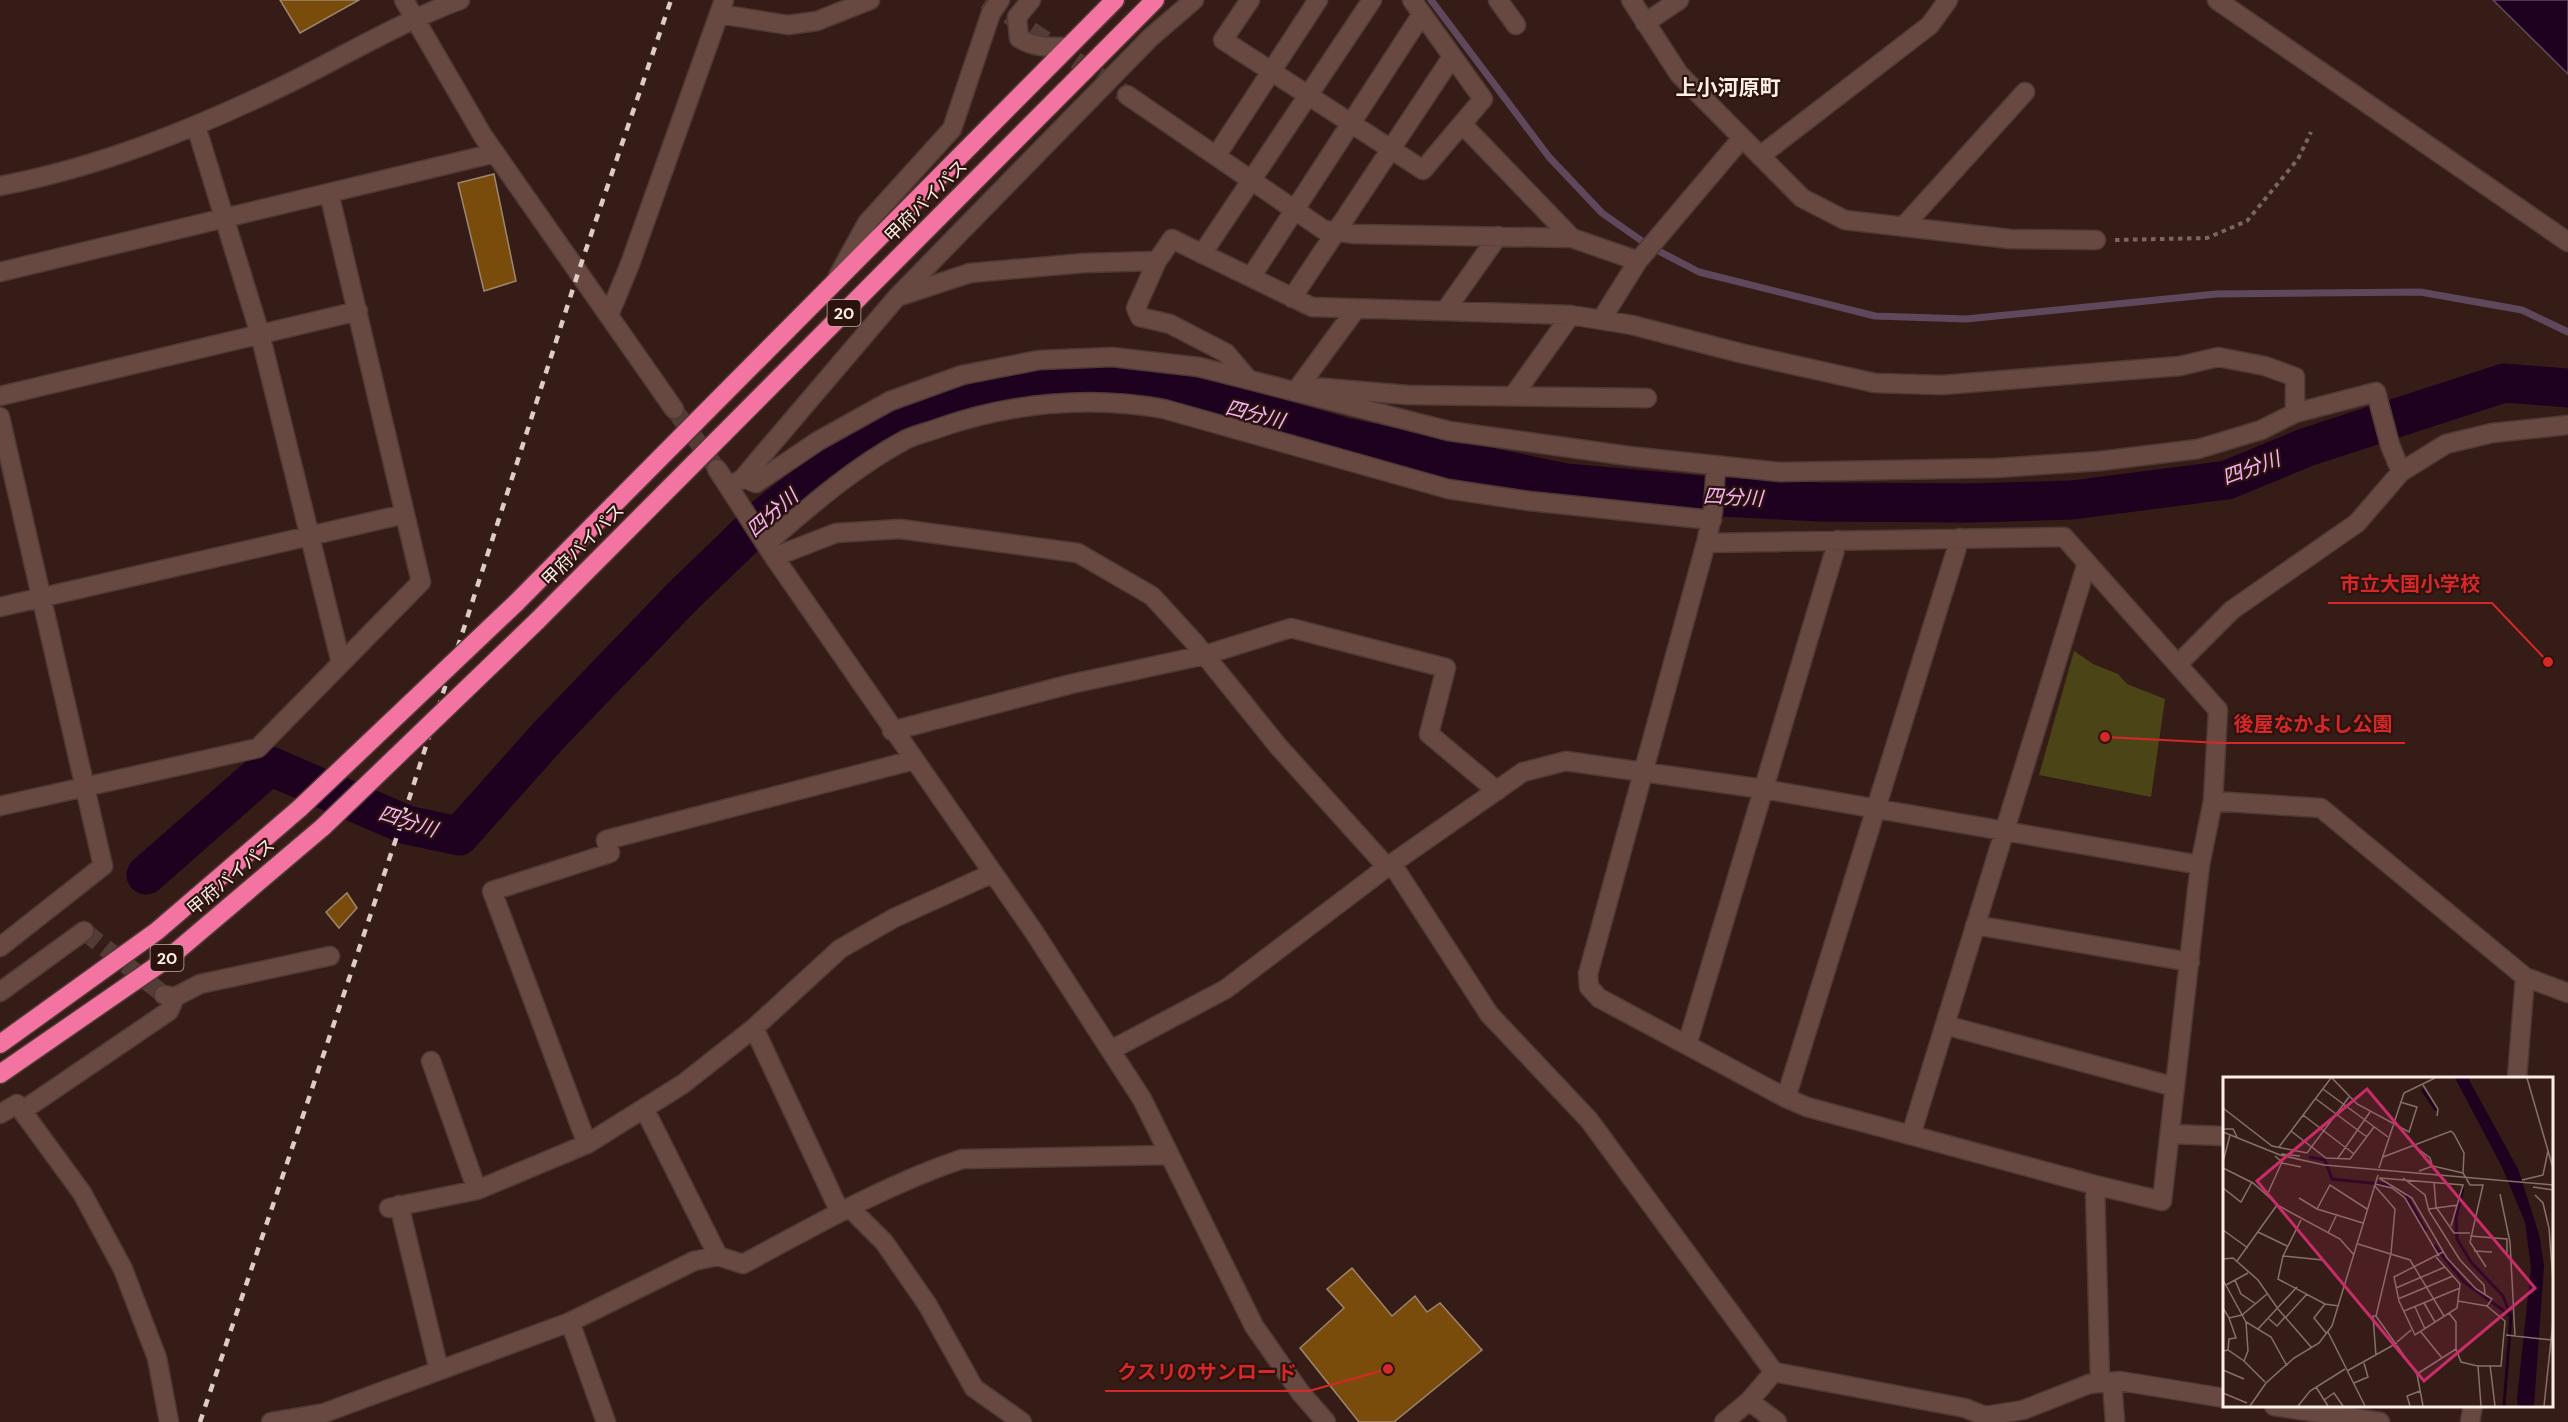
<svg xmlns="http://www.w3.org/2000/svg" width="2568" height="1422" font-family="'DM Sans','Noto Sans JP',sans-serif">
<style>
.green{fill:#4b4417}
.water{fill:#1d011f;stroke:#60485c;stroke-width:1.5}
.lines{fill:none;stroke-linecap:round;stroke-linejoin:round}
.stream{stroke:#60485c;stroke-width:7}
.river{stroke:#1d011f;stroke-width:39}
.building{fill:#7a4c0c;stroke:#9d866f;stroke-width:1.5}
.minor-tunnel{stroke:#543c36;stroke-width:18;stroke-dasharray:18 9;stroke-linecap:butt}
.minor-casing{stroke:#4e3936;stroke-width:21}
.highway-casing{stroke:#4e3936;stroke-width:21}
.path{stroke:#7c6560;stroke-width:4;stroke-dasharray:4.5 4.5;stroke-linecap:butt}
.minor{stroke:#674942;stroke-width:18}
.highway{stroke:#f474a1;stroke-width:18}
.rail{stroke:#dccbc6;stroke-width:4.5;stroke-dasharray:8 8;stroke-linecap:butt}
.highway-bridge-casing{stroke:#4e3936;stroke-width:21;stroke-linecap:butt}
.highway-bridge{stroke:#f474a1;stroke-width:18}
.labels{text-anchor:middle;stroke-width:4.5;stroke-linejoin:round;paint-order:stroke}
.shield{fill:#2c130d;stroke:#beaca8;stroke-width:1.5}
.shield-label{font-size:16px;font-weight:bold;fill:#fdeeea}
.street-label{font-size:18px;fill:#fdeeea;stroke:#2c130d}
.water-label{font-size:20px;font-style:italic;fill:#f7b3f8;stroke:#2c130d}
.quarter-label{font-size:21px;font-weight:bold;fill:#fdeeea;stroke:#2c130d}
.inset-river{fill:none;stroke:#1d011f;stroke-width:3}
.inset-road{fill:none;stroke:#86706b;stroke-width:1.5}
.view{fill:#c82d69;fill-opacity:0.15;stroke:#c82d69;stroke-width:3}
.inset-edge{fill:none;stroke:#fdeeea;stroke-width:3}
.leader{fill:none;stroke:#d62828;stroke-width:2}
.callout-dot{fill:#d62828;stroke:#2c130d;stroke-width:2}
.callout-label{font-size:20px;text-anchor:middle;font-weight:bold;fill:#d62828;stroke:#2c130d;stroke-width:4.5;stroke-linejoin:round;paint-order:stroke}
</style>
<rect width="100%" height="100%" fill="#361c16"/>
<path class="green" d="M2074,651L2093,664L2118,674L2127,684L2165,699L2151,797L2039,775Z"/>
<path class="water" d="M2493,0H2568V74Z"/>
<g class="lines">
<path class="stream" d="M1431,0L1549,157L1602,213L1649,246L1699,272L1875,316L1966,319L2216,294L2420,292L2522,310L2568,332"/>
<path class="river" d="M146,875L270,766L407,825L459,836L550,734L682,597L767,515L838,460L913,417L981,397L1058,381L1142,385L1238,407L1344,437L1566,483L1720,497L1820,502L1970,503L2072,500L2227,480L2307,447L2504,383L2568,388"/>
</g>
<path class="building" d="M280,0H359L300,33Z
M494,174L516,281L484,291L458,183Z
M347,893L357,908L339,928L326,912Z
M1352,1268L1392,1316L1415,1296L1427,1312L1440,1303L1482,1350L1394,1422H1359L1300,1348L1344,1308L1327,1289Z"/>
<g class="lines">
<path class="minor-tunnel" d="M986,0L1127,95
M674,409L717,469
M84,931L164,995"/>
<g class="minor-casing">
<path id="minor" d="M404,0L483,136L674,409
M1031,0L1017,17L1019,38C1034,48 1049,47 1067,47
M1250,0L1223,40L1423,170L1483,99L1412,0
M1498,0L1516,25
M1631,0L1679,74L1802,198L1845,220L2010,239L2096,240
M2217,0L2568,242
M719,14L788,25L817,21L870,0
M1645,23L1679,0
M1127,95L1324,230L1355,234L1572,238L1638,261L1742,138
M1462,124L1572,238
M196,126L260,334L341,663
M1216,156L1318,0
M1760,156L1930,25L1948,0
M0,186C99,167 192,130 283,86C343,57 398,23 460,0
M1903,227L2025,92
M1202,254L1372,0
M1157,261L1136,308L1140,317L1170,324L1226,353L1248,379
M0,272L495,153
M838,276L867,223L952,129L991,13L1000,0
M1251,277L1422,14
M897,297L970,273L1084,263L1157,261L1172,239L1312,307L1571,315L1632,325L1740,353L1875,383L1942,385L2180,366L2218,357L2265,366L2295,377V413
M1292,298L1452,57
M1445,311L1498,236
M609,315L630,264L724,0
M1601,320L1638,261
M1302,386L1408,395L1647,398
M1295,392L1356,309
M0,396L358,311
M1513,396L1571,315
M0,417L103,866L0,947
M717,469L774,557L1034,932L1096,1028L1142,1099L1254,1326L1300,1392L1326,1422
M743,478L756,483L818,441L890,401L962,375L1039,360L1112,357L1199,367L1449,431L1629,456L1780,472L1996,468L2100,461L2198,449L2261,430L2295,413L2376,392L2390,445L2401,472L2446,444L2492,433L2568,425
M734,484L743,478L897,297L1151,37L1194,0
M1706,543L2064,537L2218,710L2213,801L2200,865L2162,1201L2095,1185L1807,1107L1786,1098L1599,998L1589,987L1588,974L1706,543L1713,511L1716,465
M766,544C810,506 853,468 905,440C915,435 928,432 939,428C1011,403 1090,395 1164,409L1448,489L1529,501L1712,520
M774,557L836,533L900,529L1078,553L1152,596L1195,643L1278,746L1387,867
M0,607L405,514
M2178,664L2232,610L2357,523L2401,472
M892,731L1071,684L1205,655L1291,628L1446,668L1429,734L1497,791
M2213,801L2321,808L2525,977L2568,993
M0,806L258,748L421,582L329,193
M1392,864L1489,1014L1589,1120L1774,1372L1965,1408L1985,1416L2023,1410L2089,1384L2120,1381L2224,1398
M1975,925L2190,962
M0,992L84,931
M164,995L175,997L200,984L330,956
M1945,1025L2175,1087
M754,1028L840,1212
M1687,1045L1838,540
M1111,1050L1226,989L1387,867L1523,772L1566,761L1763,789L2200,865
M431,1061L477,1190
M2517,1078L2525,977
M1786,1098L1960,538
M645,1110L718,1256
M22,1111L169,1011L175,997
M0,1114L17,1104L82,1193L123,1269L157,1358L169,1422
M2170,1134L2224,1136
M1911,1135L2087,563
M587,1144L492,891L610,853L606,840L914,760
M2095,1185L2100,1383
M399,1205L439,1370
M389,1208L477,1190L587,1144L683,1084L754,1028L840,949L894,918L993,873
M850,1208L884,1242L927,1304L974,1388L1022,1422
M570,1322L606,1422
M1774,1372L1749,1401L1777,1422
M2112,1382L2115,1422
M2274,1406L2380,1422
M271,1422L324,1413L570,1322L694,1261L718,1256L743,1264C814,1226 885,1185 962,1159L1168,1155
M1724,1422L1749,1401
M2470,1422L2473,1406"/>
</g>
<g class="highway-casing">
<path id="highway" d="M516,603L1115,0
M537,621L1155,0
M0,1044L157,931L300,808
M0,1074L171,956L323,827"/>
</g>
<path class="path" d="M2115,240L2207,238L2247,221L2298,159L2311,132"/>
<use href="#minor" class="minor"/>
<use href="#highway" class="highway"/>
<path class="rail" d="M200,1422L399,830L578,273L671,0"/>
<g class="highway-bridge-casing">
<path id="highway-bridge" d="M300,808L516,603
M323,827L537,621"/>
</g>
<use href="#highway-bridge" class="highway-bridge"/>
</g>
<g class="labels">
<g class="shield">
<rect x="827.5" y="300" width="33" height="26" rx="4.5"/>
<rect x="150.5" y="945" width="33" height="26" rx="4.5"/>
</g>
<g class="shield-label">
<text x="844" y="319">20</text>
<text x="167" y="964">20</text>
</g>
<g class="street-label">
<text transform="translate(926 201) rotate(-45)" y="6">甲府バイパス</text>
<text transform="translate(583 545) rotate(-45)" y="6">甲府バイパス</text>
<text transform="translate(231 877) rotate(-40)" y="6">甲府バイパス</text>
</g>
<g class="water-label">
<text transform="translate(1255 414) rotate(14)" y="7">四分川</text>
<text transform="translate(2251 468) rotate(-20)" y="7">四分川</text>
<text transform="translate(1733 497) rotate(3)" y="7">四分川</text>
<text transform="translate(772 513) rotate(-41)" y="7">四分川</text>
<text transform="translate(408 821) rotate(18)" y="7">四分川</text>
</g>
<g class="quarter-label">
<text x="1728" y="95">上小河原町</text>
</g>
</g>
<g transform="translate(2223 1077)">
<rect width="330" height="330" fill="#361c16"/>
<path d="M232,1H245L295,92L316,157L321,188L311,329H295L294,322L308,191L302,145L279,90Z" fill="#1d011f"/>
<path class="inset-river" d="M199,12L213,33M86,80L102,83L109,102L167,108M240,111L233,142L234,162L248,185L280,219L288,239M183,118L203,154M211,168L241,205L288,239L281,329"/>
<path class="inset-road" d="M109,1L134,27L186,55L194,30L177,25M304,1L330,91M200,8L215,32L214,39M100,12L165,60M93,22L144,60M0,31L49,69L84,76L126,20M80,38L131,77M0,52H10L14,60M68,54L103,81L127,82L151,50M0,55L57,78L101,88L330,108M190,68L207,81L209,88M56,70L108,1M58,77L77,79M160,80L228,54L231,57L241,76L240,96L247,108H260L247,165L263,190M115,81L147,35M0,85L7,58M59,86L78,90M0,91L30,106L56,129L117,162L131,178M156,91L181,16L212,1M196,94L210,89L240,96M156,101L189,121L224,181L253,212L269,222L264,229L282,244L278,289H255M157,101L240,108L228,149M180,101L202,118L206,134L237,183L261,208L262,217M299,103L320,98L325,74M211,105L213,130L231,156H247M152,107L169,111L182,121L216,179M151,108L172,132L168,176M310,110L330,113M0,111L18,125L29,105M277,117L287,165L292,259M44,118L59,85L52,79M312,118L320,126L326,151L330,204M76,121L94,132L140,146M94,132L107,108L144,132M206,132L235,128M78,143L60,179L55,202L102,227L116,229M0,153L25,171M35,155L64,169M105,156L114,137M247,159L284,162V177M135,167L187,183L221,239M251,174L269,175M168,176L153,239L194,297L200,329M60,179L100,183M213,180L237,207L234,231L192,258L176,224L171,200L220,175M0,182L10,181L35,203L55,232L89,271M14,184L54,128M0,203L23,245L48,260L64,289M12,203L18,217L33,227M3,208L25,196M173,211L222,190M175,222L230,199M235,224L264,229M201,226L212,245M102,227L91,241L104,257M192,230L202,252M0,231L6,241L19,238L44,217M181,234L237,211M226,236L233,245V272L238,285L255,289L258,329M153,239H150L153,279M63,240L84,217M46,242L54,249L62,240M35,252L74,210M105,255L142,329M198,255L219,281M283,258L329,263M174,265L188,253M5,273L6,262L13,261L6,241M0,274L5,273L21,284L42,305M21,284L25,274L23,245M267,288L272,329M0,293L21,302M124,294L174,266M194,297L233,272M131,306L145,300L141,286M93,310L105,329M0,316L24,326M101,323L111,316L120,329M27,329L43,306L71,281L96,266L109,249L155,98M75,329L87,314L122,292M187,329L184,319L197,314M321,329L330,245"/>
<path class="view" d="M144,12L312,211L201,304L34,104Z"/>
<rect width="330" height="330" class="inset-edge"/>
</g>
<path class="leader" d="M2548 662L2492 603H2328M2105 737L2221 743H2405M1388 1369L1309 1391H1105"/>
<g class="callout-dot">
<circle cx="2548" cy="662" r="6"/>
<circle cx="2105" cy="737" r="6"/>
<circle cx="1388" cy="1369" r="6"/>
</g>
<g class="callout-label">
<text x="2410" y="591">市立大国小学校</text>
<text x="2313" y="731">後屋なかよし公園</text>
<text x="1207" y="1379">クスリのサンロード</text>
</g>
</svg>
